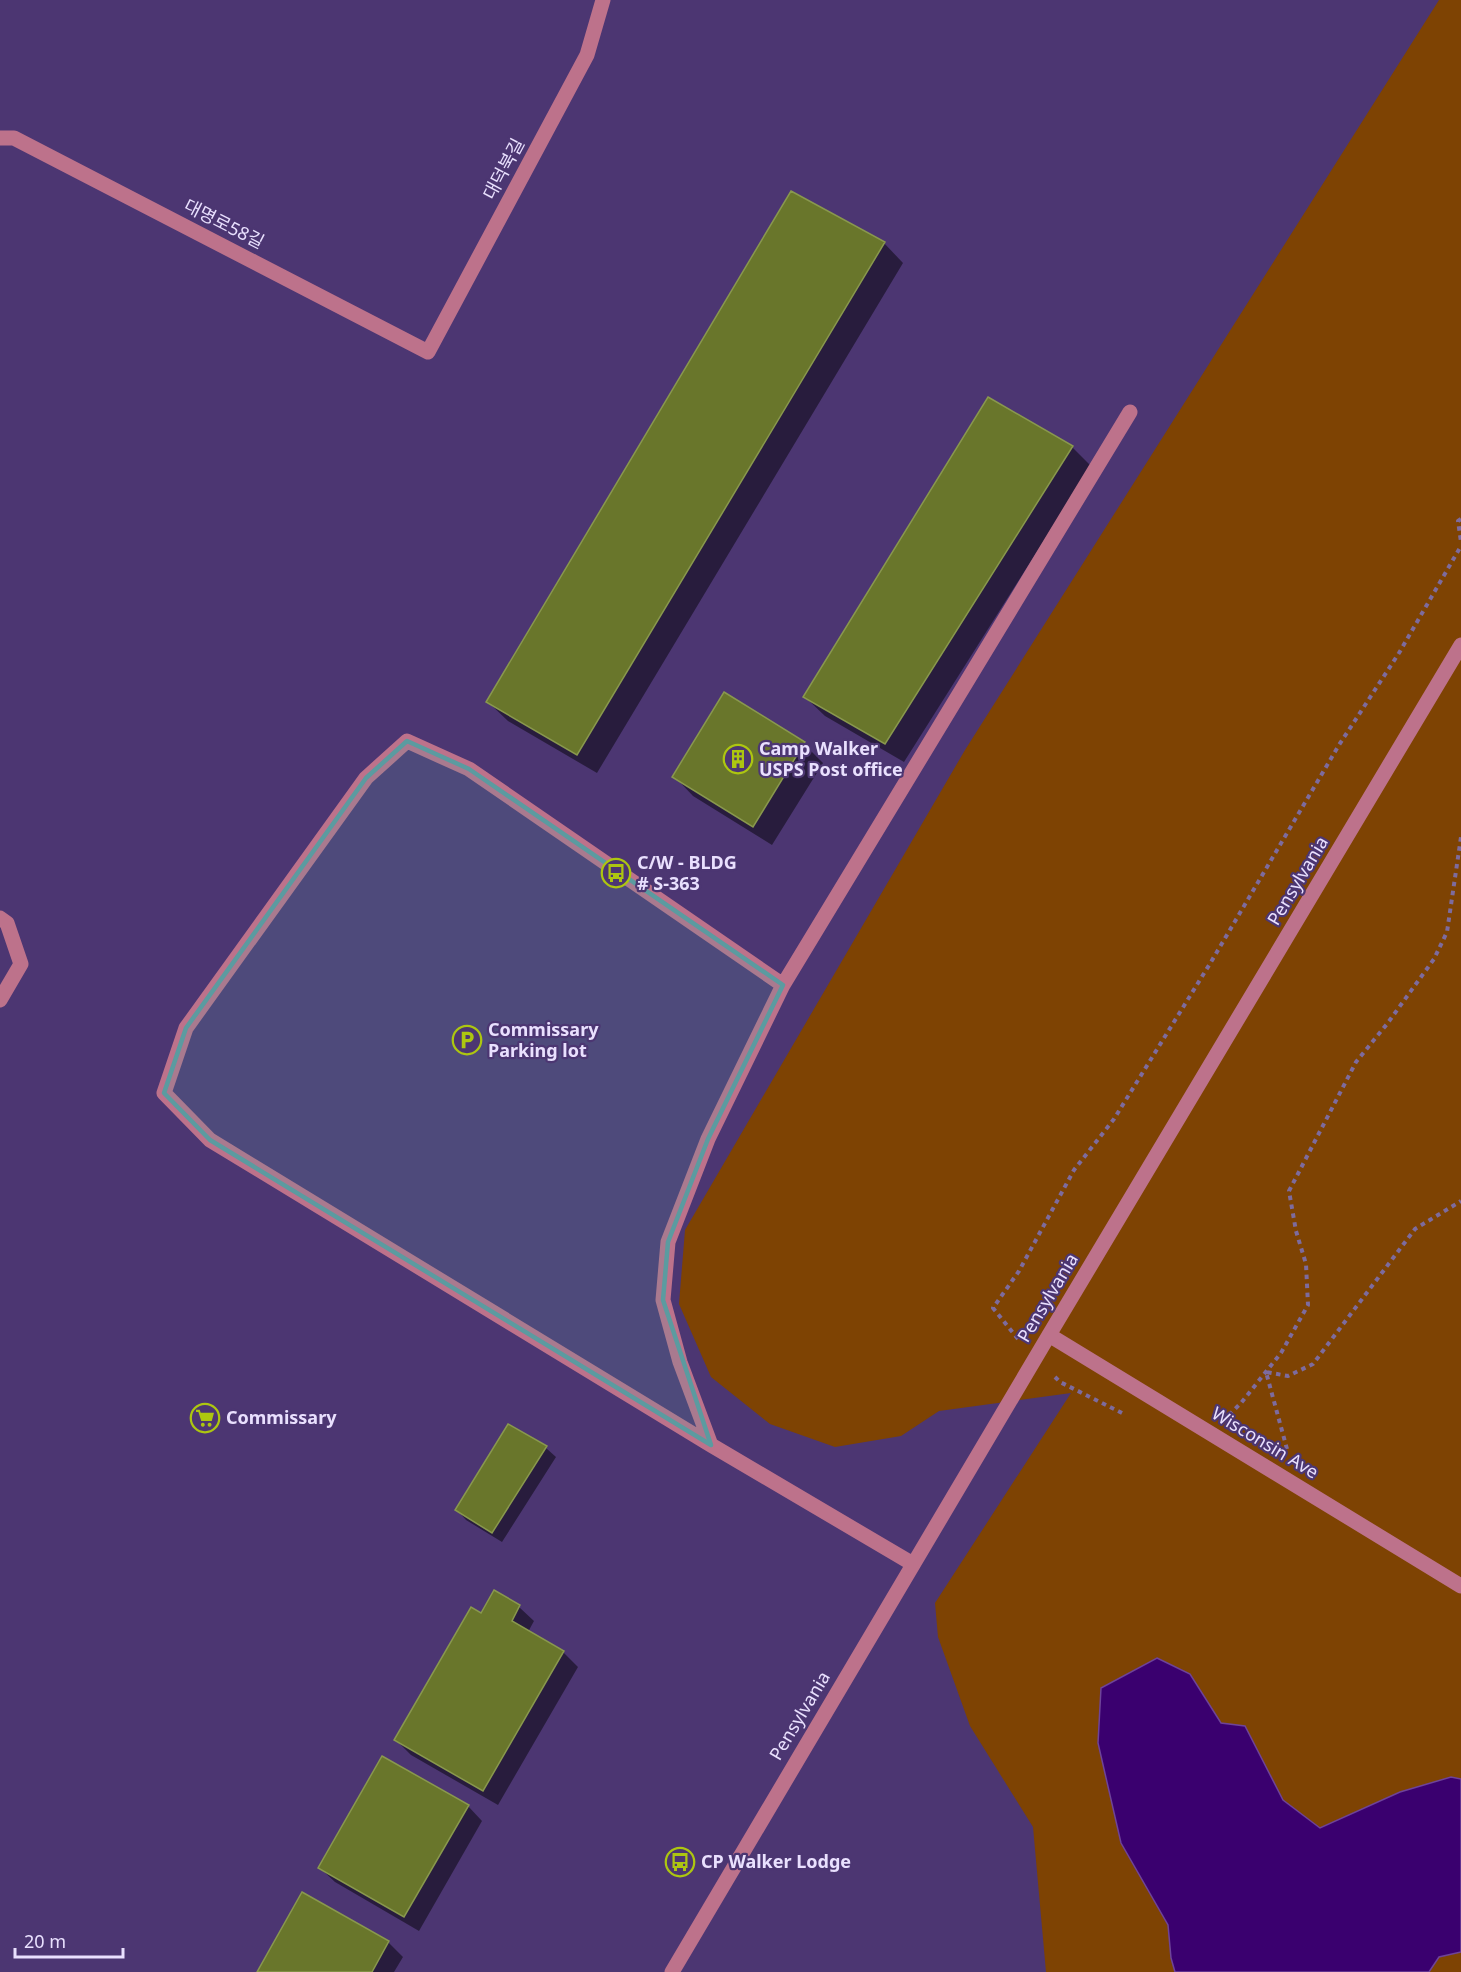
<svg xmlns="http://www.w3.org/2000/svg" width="1461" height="1972" font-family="'Noto Sans','Noto Sans KR',sans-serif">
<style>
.green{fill:#7e4303}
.water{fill:#3a006f;stroke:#6e439a;stroke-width:1.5}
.shadow{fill:#0007}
.building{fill:#69762b;stroke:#89984e;stroke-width:1.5}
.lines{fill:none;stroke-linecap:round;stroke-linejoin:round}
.path{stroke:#7d6b9e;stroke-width:4;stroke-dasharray:4.5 4.5;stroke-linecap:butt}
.minor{stroke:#bd728b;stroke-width:15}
.marked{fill:#5b9ba0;fill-opacity:0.2;stroke:#5b9ba0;stroke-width:4.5;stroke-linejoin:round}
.labels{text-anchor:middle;stroke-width:4.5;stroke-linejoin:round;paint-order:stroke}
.street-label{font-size:18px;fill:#e9e0fe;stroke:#4c3672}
.poi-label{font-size:18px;font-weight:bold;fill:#e9e0fe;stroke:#4c3672;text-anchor:start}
</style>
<rect width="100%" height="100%" fill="#4c3672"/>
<path class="green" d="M1439,0H1461V1972H1046L1033,1827L970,1726L938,1637L935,1603L1071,1393L939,1411L901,1436L835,1447L770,1424L711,1377L679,1304L685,1230L965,750Z"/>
<path class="water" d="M1157,1658L1190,1674L1221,1723L1245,1726L1283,1800L1320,1828L1400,1792L1451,1777L1461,1779V1952L1439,1957L1429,1972H1175L1171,1958L1168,1925L1121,1843L1098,1743L1101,1688Z"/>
<path class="shadow" d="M884,243L903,263L597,773L508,721L488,702Z
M1072,447L1091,466L904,762L825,716L805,697Z
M725,694L804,744L823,763L772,845L693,796L674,776Z
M509,1426L546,1448L556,1457L502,1542L466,1520L457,1510Z
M495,1593L519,1607L534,1621L528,1632L563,1652L578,1667L498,1805L411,1755L396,1740L482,1615Z
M468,1806L482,1821L419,1931L335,1882L320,1868Z
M388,1942L403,1957L394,1972H259Z"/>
<path class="building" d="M791,191L885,242L577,755L486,702Z
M988,397L1073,446L885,744L803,697Z
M724,692L805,742L753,827L672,777Z
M508,1424L547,1446L492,1533L455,1510Z
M494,1590L520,1605L512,1621L564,1651L483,1791L394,1740L471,1607L481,1613Z
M382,1756L469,1805L404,1917L318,1868Z
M302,1892L389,1941L372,1972H257Z"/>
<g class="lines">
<path class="path" d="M1461,519L1458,521L1461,542
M1018,1339L993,1308L1019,1271L1074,1170L1114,1119L1211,962L1339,745L1399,653L1461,546
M1055,1377L1060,1382L1122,1413
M1229,1415L1241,1403L1281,1353L1308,1305L1306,1264L1296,1231L1289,1191L1356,1062L1387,1024L1434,959L1447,932L1461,837
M1287,1449L1266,1372L1288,1376L1313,1364L1415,1229L1461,1201"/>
<path class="minor" d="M0,138H14L428,352L587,55L603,0
M0,918L7,923L21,964L0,1000
M783,985L469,769L407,741L366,778L186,1028L164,1093L210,1140L711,1445L913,1564
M1049,1335L1461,1586
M711,1445L680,1362L663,1300L668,1242L708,1139L783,985L1130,412
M672,1972L1049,1335L1461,645"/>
</g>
<path class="marked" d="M407,741L469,769L783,985L708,1139L668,1242L663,1300L711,1445L210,1140L164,1093L186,1028L366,778Z"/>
<defs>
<g id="building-ring" transform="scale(1.5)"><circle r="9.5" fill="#4c3672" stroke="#adc610" stroke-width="1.5"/><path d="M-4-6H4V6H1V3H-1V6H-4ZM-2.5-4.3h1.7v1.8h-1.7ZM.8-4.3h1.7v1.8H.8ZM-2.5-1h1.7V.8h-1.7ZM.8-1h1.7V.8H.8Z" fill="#adc610"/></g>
<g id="bus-ring" transform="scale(1.5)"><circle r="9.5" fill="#4c3672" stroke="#adc610" stroke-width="1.5"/><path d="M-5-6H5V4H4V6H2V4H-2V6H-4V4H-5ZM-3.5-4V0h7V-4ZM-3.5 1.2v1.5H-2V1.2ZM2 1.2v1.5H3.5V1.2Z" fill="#adc610"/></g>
<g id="parking-ring" transform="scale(1.5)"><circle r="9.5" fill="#4c3672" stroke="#adc610" stroke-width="1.5"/><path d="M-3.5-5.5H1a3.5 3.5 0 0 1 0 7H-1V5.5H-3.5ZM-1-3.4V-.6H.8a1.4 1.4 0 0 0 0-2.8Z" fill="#adc610"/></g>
<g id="supermarket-ring" transform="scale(1.5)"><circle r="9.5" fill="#4c3672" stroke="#adc610" stroke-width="1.5"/><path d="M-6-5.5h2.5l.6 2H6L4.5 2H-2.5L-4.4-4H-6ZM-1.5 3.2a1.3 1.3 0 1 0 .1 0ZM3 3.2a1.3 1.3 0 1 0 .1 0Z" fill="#adc610"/></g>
</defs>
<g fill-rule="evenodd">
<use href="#building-ring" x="738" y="759"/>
<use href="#bus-ring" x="616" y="873"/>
<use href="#parking-ring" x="467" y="1040"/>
<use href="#supermarket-ring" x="205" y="1418"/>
<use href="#bus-ring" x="680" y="1862"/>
</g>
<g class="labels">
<g class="street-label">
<text transform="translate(504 169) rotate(-62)" y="6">대덕북길</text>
<text transform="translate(224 224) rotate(27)" y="6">대명로58길</text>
<text transform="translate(1298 881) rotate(-59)" y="6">Pensylvania</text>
<text transform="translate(1048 1298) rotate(-59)" y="6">Pensylvania</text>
<text transform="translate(1265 1443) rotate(31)" y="6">Wisconsin Ave</text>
<text transform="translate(800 1716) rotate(-59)" y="6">Pensylvania</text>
</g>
<g class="poi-label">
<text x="759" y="755">Camp Walker<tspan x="759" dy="21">USPS Post office</tspan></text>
<text x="637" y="869">C/W - BLDG<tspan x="637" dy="21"># S-363</tspan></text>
<text x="488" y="1036">Commissary<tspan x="488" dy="21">Parking lot</tspan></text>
<text x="226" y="1424">Commissary</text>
<text x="701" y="1868">CP Walker Lodge</text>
</g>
</g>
<path d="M15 1948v9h108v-9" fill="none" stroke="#e9e0fe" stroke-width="3"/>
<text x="24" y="1948" font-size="18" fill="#e9e0fe" stroke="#4c3672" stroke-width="4.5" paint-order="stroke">20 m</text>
</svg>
